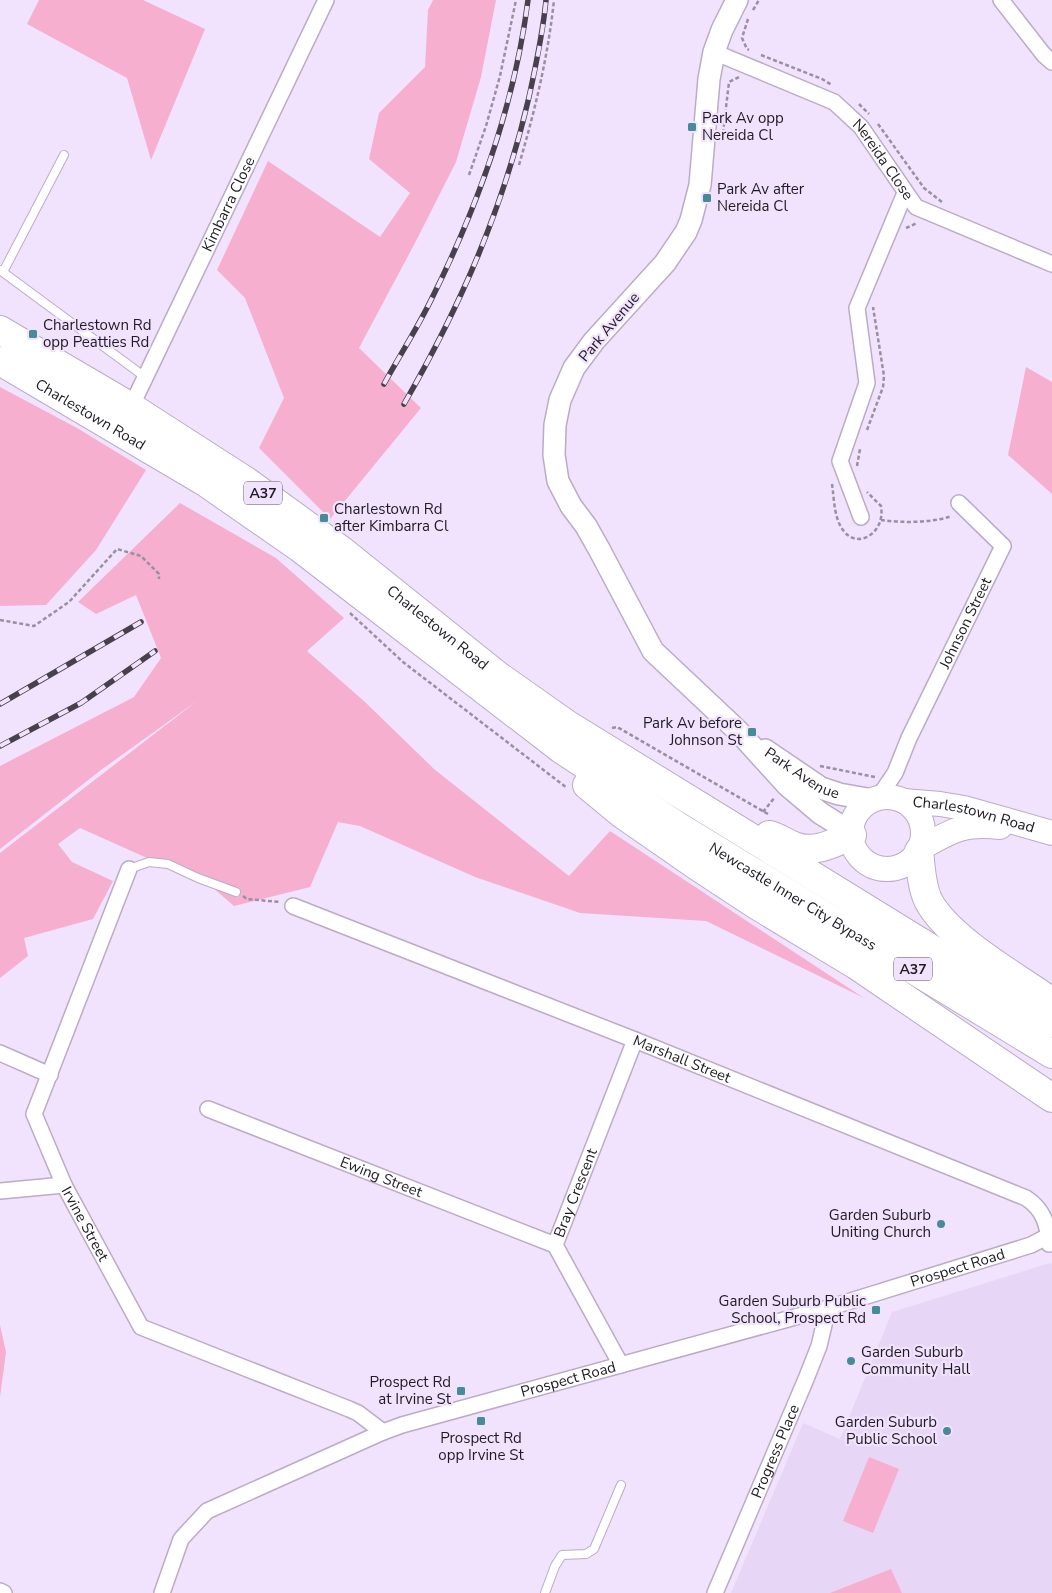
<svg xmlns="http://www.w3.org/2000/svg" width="1052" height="1593" font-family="'Nunito Sans',sans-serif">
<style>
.built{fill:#e8d6f6}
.green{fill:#f7afd0}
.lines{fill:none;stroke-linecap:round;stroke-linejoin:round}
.lane-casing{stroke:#baacc5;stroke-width:10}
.street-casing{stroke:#baacc5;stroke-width:18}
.secondary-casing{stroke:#baacc5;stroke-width:24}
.primary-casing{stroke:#baacc5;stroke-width:26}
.highway-casing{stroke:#baacc5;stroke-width:30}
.path{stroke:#998fa2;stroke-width:2.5;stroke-dasharray:4 2.5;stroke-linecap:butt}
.lane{stroke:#fff;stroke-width:8}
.street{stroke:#fff;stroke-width:15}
.secondary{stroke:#fff;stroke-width:21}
.primary{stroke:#fff;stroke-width:24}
.highway{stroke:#fff;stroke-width:28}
.rail-casing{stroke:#47414d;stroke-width:5.5}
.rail{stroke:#f1e3fd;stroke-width:4;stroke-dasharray:11;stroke-linecap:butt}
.poi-dot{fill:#468b97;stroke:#f1e3fd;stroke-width:2}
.labels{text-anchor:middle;stroke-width:4.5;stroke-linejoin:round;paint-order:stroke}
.shield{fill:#f1e3fd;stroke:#5e5664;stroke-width:1}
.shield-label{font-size:14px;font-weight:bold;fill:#1f1a23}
.poi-label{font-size:15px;fill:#1f1a23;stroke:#f1e3fd;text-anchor:start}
.street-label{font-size:15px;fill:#1f1a23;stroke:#f1e3fd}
</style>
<rect width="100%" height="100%" fill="#f1e3fd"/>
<path class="built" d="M1050,1263L1052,1264V1593H731L803,1423L840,1439L892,1312Z"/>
<path class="green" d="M39,0H143L205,29L151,160L127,78L27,24Z
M433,0H496L481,77L456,162L416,241L359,348L421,408L330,519L259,448L284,398L245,298L217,270L268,161L380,237L410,193L369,159L379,113L425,67L428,10Z
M1026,367L1052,382V494L1008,455Z
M0,387L77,428L146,470L96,550L46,605L0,606Z
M180,503L276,558L344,618L307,651L365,702L434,769L569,876L610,831L864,998L706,921L580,913L475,877L360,826L338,822L310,887L234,906L212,887L80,828L58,844L72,862L113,881L93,919L24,938L28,956L0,978V853L197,701L101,770L0,849V766L134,697L161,658L136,595L96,614L78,602Z
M0,1325L6,1352L0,1397Z
M869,1457L899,1469L873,1533L843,1521Z
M891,1569L902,1593H830Z"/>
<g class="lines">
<g class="lane-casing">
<path id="lane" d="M0,270L145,377
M3,272L64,155
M129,869L149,862L168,864L198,878L236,892
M545,1593L555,1566L562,1555L586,1554L594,1549L621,1485"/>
</g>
<g class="street-casing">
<g id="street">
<path d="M1001,0L1044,55L1052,62"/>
<path id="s1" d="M714,52L834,102L861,127L916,207L1052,264"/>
<path id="s2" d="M131,407L326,0"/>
<path d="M861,517L840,461L867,383L857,308L905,193"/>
<path id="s3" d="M878,798L895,773L909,738L1003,546L959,503"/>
<path id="s4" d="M129,869L34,1114L64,1185L141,1327L349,1409L358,1413L383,1432"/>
<path id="s5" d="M293,906L635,1040L1026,1198C1043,1209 1048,1224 1049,1244"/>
<path d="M0,1053L50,1075"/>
<path id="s6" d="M208,1109L555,1245"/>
<path d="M0,1191L64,1185"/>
<path id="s7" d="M555,1245L635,1040"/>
<path d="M555,1245L621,1365"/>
<path d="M0,1591L4,1593"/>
<path id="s8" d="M162,1593L181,1539L207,1511L383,1432L402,1425L828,1308L1031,1245L1052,1234"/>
<path id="s9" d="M715,1593L806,1379L819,1346L828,1308"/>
</g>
</g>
<g class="secondary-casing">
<g id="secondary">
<path d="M737,0L722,30L714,52L709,79L700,185L691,220L686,232L665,263L594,341L574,368L560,400L555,425L554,455L558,481L571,506L586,526L599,549L653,651L738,731L787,785L820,813L852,833"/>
<path id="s10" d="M765,750L821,788L839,794L873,800"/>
</g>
</g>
<g class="primary-casing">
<g id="primary">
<circle cx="887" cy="833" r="36"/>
<path id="s11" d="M904,801L940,804L964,808L1052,833"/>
<path d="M919,849C952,831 961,823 1000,827"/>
</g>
</g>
<g class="highway-casing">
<g id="highway">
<path id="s12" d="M0,330L131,407L246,481L341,550L497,675L568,725L1052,1023"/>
<path id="s13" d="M0,361L205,482L300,548L561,749L679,827L1052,1054"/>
<path d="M587,785L622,814L697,866L758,906L856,965L1052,1098"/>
<path d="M769,835C778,837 786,843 794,846C815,854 834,843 852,835"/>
<path d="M919,851C921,867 921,885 928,900C947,938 1017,977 1052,1002"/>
</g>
</g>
<path class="path" d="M753,10L759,0
M748,19L742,38L747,49L749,50
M761,55L822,79L832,85
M859,104L869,114
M878,124L924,188L942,202
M723,133L729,82L739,77
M519,165C535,110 548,57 554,0
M469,175L486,126L500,76L516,0
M906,228L917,223
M867,430L883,387L884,376L873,307
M857,466L860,449
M832,484C834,498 834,515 841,527C855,552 886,534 881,506L867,492
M881,520C903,523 931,523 952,516
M350,613L403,662L567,788
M0,620L34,626L69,602L117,549L141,556L159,574V579
M612,728L617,727L768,814
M820,766L875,777
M763,812L775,797
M243,896L247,899L280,902"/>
<use href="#lane" class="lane"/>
<use href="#street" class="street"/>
<use href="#secondary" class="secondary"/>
<use href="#primary" class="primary"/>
<use href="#highway" class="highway"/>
<g class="rail-casing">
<path id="rail" d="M384,384C400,355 418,327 432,298C478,206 515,102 528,0
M404,404C461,305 503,209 529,97C536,65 543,33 546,0
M0,704L141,622
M0,746L81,703L155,651"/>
</g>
<use href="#rail" class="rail"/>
</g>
<g class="poi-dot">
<rect x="687" y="122" width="10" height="10" rx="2.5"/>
<rect x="702" y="193" width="10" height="10" rx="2.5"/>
<rect x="28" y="329" width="10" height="10" rx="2.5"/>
<rect x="319" y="513" width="10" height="10" rx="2.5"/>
<rect x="747" y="727" width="10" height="10" rx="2.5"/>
<circle cx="941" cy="1224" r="5"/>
<rect x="871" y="1305" width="10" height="10" rx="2.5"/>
<circle cx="851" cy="1361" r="5"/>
<rect x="456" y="1386" width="10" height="10" rx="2.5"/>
<rect x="476" y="1416" width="10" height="10" rx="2.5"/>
<circle cx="947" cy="1431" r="5"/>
</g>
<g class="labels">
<g class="shield">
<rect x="244" y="481.5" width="38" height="23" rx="4"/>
<rect x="894" y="957.5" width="38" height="23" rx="4"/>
</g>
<g class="shield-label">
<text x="263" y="498">A37</text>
<text x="913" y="974">A37</text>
</g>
<g class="poi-label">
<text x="702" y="123">Park Av opp<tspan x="702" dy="17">Nereida Cl</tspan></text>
<text x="717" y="194">Park Av after<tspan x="717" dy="17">Nereida Cl</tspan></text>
<text x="43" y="330">Charlestown Rd<tspan x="43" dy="17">opp Peatties Rd</tspan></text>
<text x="334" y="514">Charlestown Rd<tspan x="334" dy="17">after Kimbarra Cl</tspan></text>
<text x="742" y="728" text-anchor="end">Park Av before<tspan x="742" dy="17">Johnson St</tspan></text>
<text x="931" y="1220" text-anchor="end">Garden Suburb<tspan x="931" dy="17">Uniting Church</tspan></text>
<text x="866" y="1306" text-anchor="end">Garden Suburb Public<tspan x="866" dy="17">School, Prospect Rd</tspan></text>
<text x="861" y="1357">Garden Suburb<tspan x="861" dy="17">Community Hall</tspan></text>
<text x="451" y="1387" text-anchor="end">Prospect Rd<tspan x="451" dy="17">at Irvine St</tspan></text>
<text x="937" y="1427" text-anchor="end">Garden Suburb<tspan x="937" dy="17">Public School</tspan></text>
<text x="481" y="1443" text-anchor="middle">Prospect Rd<tspan x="481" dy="17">opp Irvine St</tspan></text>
</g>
<g class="street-label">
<text dy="5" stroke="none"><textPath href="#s1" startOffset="206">Nereida Close</textPath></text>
<text dy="5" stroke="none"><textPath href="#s2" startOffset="225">Kimbarra Close</textPath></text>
<text transform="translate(609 327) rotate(-50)" y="5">Park Avenue</text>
<text dy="5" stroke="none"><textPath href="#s13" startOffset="105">Charlestown Road</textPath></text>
<text dy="5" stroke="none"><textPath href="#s3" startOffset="196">Johnson Street</textPath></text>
<text dy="5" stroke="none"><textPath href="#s12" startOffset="530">Charlestown Road</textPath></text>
<text dy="5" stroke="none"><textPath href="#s10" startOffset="44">Park Avenue</textPath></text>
<text dy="5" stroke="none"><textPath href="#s11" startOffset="71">Charlestown Road</textPath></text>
<text dy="5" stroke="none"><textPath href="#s13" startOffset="958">Newcastle Inner City Bypass</textPath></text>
<text dy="5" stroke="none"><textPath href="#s5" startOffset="418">Marshall Street</textPath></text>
<text dy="5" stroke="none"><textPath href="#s6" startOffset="186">Ewing Street</textPath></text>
<text dy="5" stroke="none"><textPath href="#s7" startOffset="56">Bray Crescent</textPath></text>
<text dy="5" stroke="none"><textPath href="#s4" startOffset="384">Irvine Street</textPath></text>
<text dy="5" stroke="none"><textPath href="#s8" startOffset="886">Prospect Road</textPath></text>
<text dy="5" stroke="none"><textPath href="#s8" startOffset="481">Prospect Road</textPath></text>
<text dy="5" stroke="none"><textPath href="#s9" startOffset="154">Progress Place</textPath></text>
</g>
</g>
</svg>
